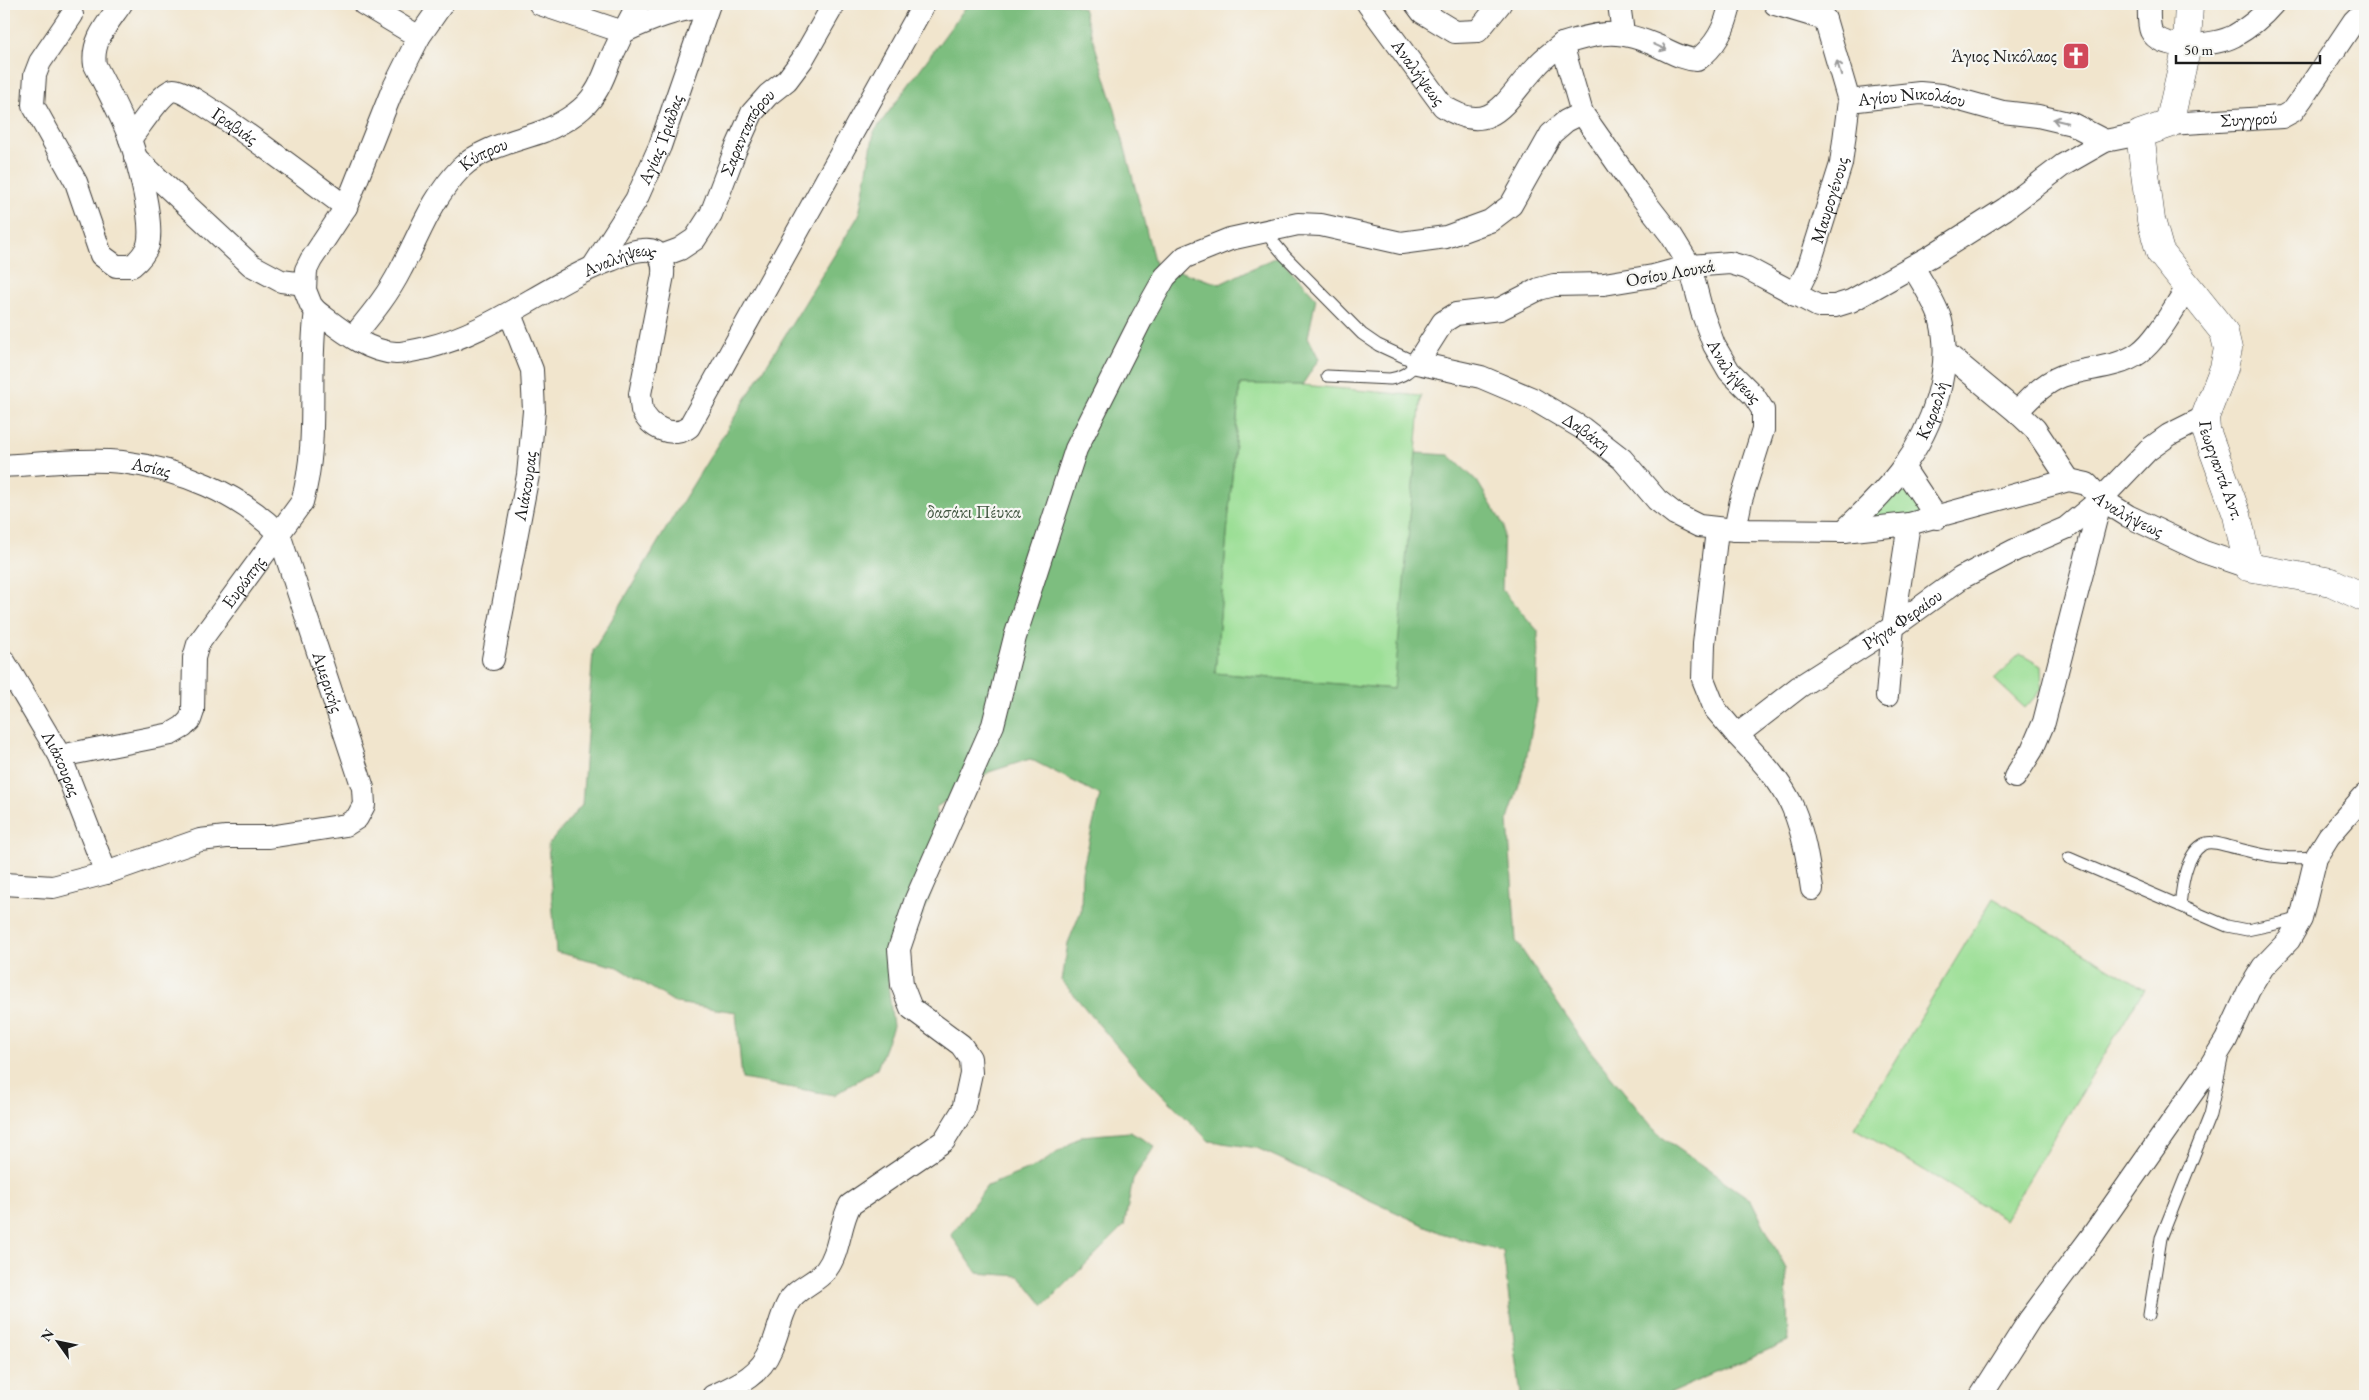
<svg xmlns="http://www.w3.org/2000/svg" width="2369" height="1400" font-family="'EB Garamond',serif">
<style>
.green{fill:#9cdf96;stroke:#5c7e59}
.forest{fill:#7dbe7f;stroke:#4c6d4e}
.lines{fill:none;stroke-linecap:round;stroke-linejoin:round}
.lane-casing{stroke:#3c3a37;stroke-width:13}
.street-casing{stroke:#3c3a37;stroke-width:24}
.secondary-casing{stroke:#3c3a37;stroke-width:29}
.lane{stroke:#fff;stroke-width:11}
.street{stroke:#fff;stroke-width:22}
.secondary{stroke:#fff;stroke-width:28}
.oneway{stroke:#999}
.labels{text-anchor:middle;stroke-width:4.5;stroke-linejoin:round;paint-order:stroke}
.poi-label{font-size:18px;fill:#1c1c1c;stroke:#f6f6f2;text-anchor:end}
.street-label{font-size:18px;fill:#1c1c1c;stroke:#f6f6f2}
.park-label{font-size:18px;fill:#425641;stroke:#f6f6f2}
</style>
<rect width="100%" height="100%" fill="#f6f6f2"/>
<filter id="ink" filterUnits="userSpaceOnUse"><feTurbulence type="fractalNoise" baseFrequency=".02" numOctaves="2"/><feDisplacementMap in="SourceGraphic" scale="10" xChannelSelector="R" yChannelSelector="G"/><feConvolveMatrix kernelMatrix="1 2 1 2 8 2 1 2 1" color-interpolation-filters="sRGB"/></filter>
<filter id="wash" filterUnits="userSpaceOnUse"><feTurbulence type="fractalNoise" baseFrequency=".0096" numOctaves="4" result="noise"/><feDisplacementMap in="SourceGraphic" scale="20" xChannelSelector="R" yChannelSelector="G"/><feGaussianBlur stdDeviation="1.12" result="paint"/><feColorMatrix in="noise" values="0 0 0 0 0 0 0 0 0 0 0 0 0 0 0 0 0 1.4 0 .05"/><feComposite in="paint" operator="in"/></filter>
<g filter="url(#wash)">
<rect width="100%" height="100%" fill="#f1e5cd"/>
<path class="green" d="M1240,384L1302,385L1421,396L1395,689L1215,673Z
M1911,486L1925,515L1858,523Z
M2020,654L2041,666L2042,689L2025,708L1994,679Z
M1993,898L2144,989L2005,1219L1854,1128Z"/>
<path class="forest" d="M968,4H1073L1083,8L1114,106L1155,264L1220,284L1278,256L1316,298L1308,337L1319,359L1302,385L1240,384L1215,673L1394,689L1416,453L1449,455L1477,481L1504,526L1502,590L1538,631L1537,702L1525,765L1508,820L1516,941L1584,1043L1659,1135L1751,1200L1786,1269L1788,1341L1664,1396H1521L1503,1251L1441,1233L1257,1148L1209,1141L1135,1067L1062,981L1068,943L1081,911L1082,872L1100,795L1030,759L989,772L935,808L946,848L926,907L888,984L893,1026L877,1069L834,1095L742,1079L736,1012L676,1003L618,967L556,952L548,845L582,805L593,651L673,517L859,215L874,132Z
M1130,1132L1155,1146L1133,1179L1124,1226L1044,1306L1020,1276L977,1273L951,1235L987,1186L1039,1165L1081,1136Z"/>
</g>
<g filter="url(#ink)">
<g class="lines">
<g class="lane-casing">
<path id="lane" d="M1265,232L1285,256L1362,334L1378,345L1417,363C1409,372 1402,377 1390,379L1327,376
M2069,858L2227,926L2247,930L2299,919
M2180,906C2182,887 2185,856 2202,845C2209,840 2220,844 2228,846C2261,855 2282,860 2316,857
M2149,1315L2161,1238L2210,1115L2222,1059"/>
</g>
<g class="street-casing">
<g id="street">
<path d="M364,4L419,37"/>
<path id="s1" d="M442,4L419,37L392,91L346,207L311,260L306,270L305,290L311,305L316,311C339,328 366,352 396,353C406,353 416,350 426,348C494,332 546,284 611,260C621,256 632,250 643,250C660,248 664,261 663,275L640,394C641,399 641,405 642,410C649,428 674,439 689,427L924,4"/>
<path d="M540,4L623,32C651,19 677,9 708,6"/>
<path id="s2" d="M1368,4L1443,106C1493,139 1506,98 1536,67C1543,58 1554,51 1562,44L1582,113L1636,190L1671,235L1690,266L1702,312L1714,345L1729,371L1754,396L1763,410V430L1741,500L1735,530"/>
<path d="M1416,4L1422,12L1455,32L1478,31L1500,4"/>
<path d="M1619,4L1623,33"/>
<path id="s3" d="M1775,4L1825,19L1849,101L1920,93L1942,95L2003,112L2038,116L2072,124L2105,141"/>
<path d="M2149,4C2149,12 2148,23 2151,31C2162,53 2217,45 2234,36C2250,27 2262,17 2273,4"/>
<path d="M72,15L40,62L35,75L33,105L76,182L101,255L116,266H132C139,260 145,254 148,245C154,222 138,162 130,139C121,114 107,89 95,65C91,41 108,23 121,4"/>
<path d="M1562,44C1604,31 1620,29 1660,47C1673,53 1683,59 1697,60C1716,46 1726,27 1730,4"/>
<path id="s4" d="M2169,124L2282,117L2293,111L2301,100L2354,21L2365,10"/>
<path id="s5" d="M2140,134L2105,141L2063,165L2005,209L1931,256L1851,301L1835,306H1818L1747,268L1730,263L1690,266L1653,276L1604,284L1554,285L1539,289L1500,309L1456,314L1443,322L1417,363L1481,377L1533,399L1582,428L1622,459L1657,500L1675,514L1699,526L1735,530L1844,531L1909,524L2069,480L2087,484L2101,499L2128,516L2204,552L2248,567"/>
<path id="s6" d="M130,139C139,128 161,93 173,90C187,86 325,192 346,207"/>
<path d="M135,157L251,265L281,281L305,284"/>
<path id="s7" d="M661,256L680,249L695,239L711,214L735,151L752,113L768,95L787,80L802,60L834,4"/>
<path id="s8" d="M593,267L636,200L660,146L709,4"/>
<path id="s9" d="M1795,295L1808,269L1841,164L1849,101"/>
<path id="s10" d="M353,337C371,315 388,295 401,269C421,232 431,199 461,168C482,147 517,141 544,131C563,123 584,111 595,93C602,83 606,70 611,58C619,40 628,22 638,4"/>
<path d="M1946,353L2017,412"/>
<path id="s11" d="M4,466C41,464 85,458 122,462C179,469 239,493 279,534L363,788L364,805L357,818L346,825L269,837H226L200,840L106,873L53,887L4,884"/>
<path d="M1903,467L1937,518"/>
<path d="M2069,480L2035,429L2017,412C2029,398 2044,383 2062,376C2086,367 2117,369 2139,353C2158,339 2174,307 2188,287"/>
<path id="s12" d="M1717,530L1704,644L1703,679L1715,709L1737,735L1799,687L1893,627L1961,578L2015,550L2066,528L2101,499L2148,450L2169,435L2205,417"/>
<path id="s13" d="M1844,531C1864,511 1886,491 1903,467C1932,428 1953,370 1941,321C1936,303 1922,283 1913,267"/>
<path id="s14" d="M493,659L528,475L534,411L532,370L510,314"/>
<path id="s15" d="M4,661L60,756L106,873"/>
<path d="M1887,696L1893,627L1909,524"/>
<path d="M1737,735C1756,755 1782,781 1793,808C1804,834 1808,862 1812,889"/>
<path id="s16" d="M60,756L171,734L183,727L190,720L193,711L194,658L198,644L302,502C320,439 307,375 316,311"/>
<path d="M2015,777L2032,750L2044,722L2101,499"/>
<path d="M713,1396C737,1385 760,1376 771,1349C778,1334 780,1318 788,1303C796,1288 816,1283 826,1270C840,1252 839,1225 850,1205L944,1141L963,1110L971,1073L970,1058L961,1045L911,1008L902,985L899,949L916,899L993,725L1015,637L1076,449L1142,318L1165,277L1185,257L1230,239L1298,224L1321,225L1401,243L1446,237L1490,221L1511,205L1551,134L1566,121L1582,113"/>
<path d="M1981,1396L2030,1319L2092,1236L2204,1076L2226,1040L2249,990L2263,967L2289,940L2301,919L2316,857L2329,836L2365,795"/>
</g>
</g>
<g class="secondary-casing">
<g id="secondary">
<path id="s17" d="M2189,4L2187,46L2169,124L2140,134L2151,220L2160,252L2224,332L2228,349L2224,368L2205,417L2206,430L2237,515L2248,567L2331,582L2365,598"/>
</g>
</g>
<use href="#lane" class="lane"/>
<use href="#street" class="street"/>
<use href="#secondary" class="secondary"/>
</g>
<defs><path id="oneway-shaft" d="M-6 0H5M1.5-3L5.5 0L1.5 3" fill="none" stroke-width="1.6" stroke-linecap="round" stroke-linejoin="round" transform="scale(1.25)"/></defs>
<g class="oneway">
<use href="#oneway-shaft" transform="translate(1660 47) rotate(24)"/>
<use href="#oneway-shaft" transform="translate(1839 68) rotate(-107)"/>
<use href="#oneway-shaft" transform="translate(2060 121) rotate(-166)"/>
</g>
</g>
<defs>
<g id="church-square" transform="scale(1.4375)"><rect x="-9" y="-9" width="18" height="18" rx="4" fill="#d1495b" stroke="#f6f6f2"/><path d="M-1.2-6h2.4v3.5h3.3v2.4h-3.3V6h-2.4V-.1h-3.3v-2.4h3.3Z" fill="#fff"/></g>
</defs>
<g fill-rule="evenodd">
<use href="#church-square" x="2076" y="56"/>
</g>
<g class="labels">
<g class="poi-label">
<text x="2057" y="62">Άγιος Νικόλαος</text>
</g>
<g class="street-label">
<text dy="6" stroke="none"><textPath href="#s2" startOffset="85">Αναλήψεως</textPath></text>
<text dy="6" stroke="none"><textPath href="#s3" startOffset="201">Αγίου Νικολάου</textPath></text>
<text dy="6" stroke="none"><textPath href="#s4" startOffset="80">Συγγρού</textPath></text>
<text dy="6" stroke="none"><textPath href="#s6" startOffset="138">Γραβιάς</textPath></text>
<text dy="6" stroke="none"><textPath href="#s7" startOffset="158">Σαρανταπόρου</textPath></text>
<text dy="6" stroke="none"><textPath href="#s8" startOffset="145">Αγίας Τριάδας</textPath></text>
<text dy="6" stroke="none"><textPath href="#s10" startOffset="228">Κύπρου</textPath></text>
<text dy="6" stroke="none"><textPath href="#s9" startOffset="101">Μαυρογένους</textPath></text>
<text dy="6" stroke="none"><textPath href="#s1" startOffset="681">Αναλήψεως</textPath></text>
<text transform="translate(1670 273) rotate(-10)" y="6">Οσίου Λουκά</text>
<text dy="6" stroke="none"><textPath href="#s2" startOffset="654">Αναλήψεως</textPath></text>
<text dy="6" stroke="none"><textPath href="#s13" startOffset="151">Καραολή</textPath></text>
<text dy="6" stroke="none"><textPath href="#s5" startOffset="999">Δαβάκη</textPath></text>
<text dy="6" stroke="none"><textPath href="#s11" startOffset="148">Ασίας</textPath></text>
<text dy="6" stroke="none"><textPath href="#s17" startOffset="521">Γεωργαντά Αντ.</textPath></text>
<text dy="6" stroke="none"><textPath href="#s14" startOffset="176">Λιάκουρας</textPath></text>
<text dy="6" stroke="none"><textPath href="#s5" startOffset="1594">Αναλήψεως</textPath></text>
<text dy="6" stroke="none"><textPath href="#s16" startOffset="291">Ευρώπης</textPath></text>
<text dy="6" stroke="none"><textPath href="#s12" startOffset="418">Ρήγα Φεραίου</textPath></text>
<text dy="6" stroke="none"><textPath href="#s11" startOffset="450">Αμερικής</textPath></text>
<text dy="6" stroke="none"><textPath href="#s15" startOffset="118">Λιάκουρας</textPath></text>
</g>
<g class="park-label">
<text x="974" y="518">δασάκι Πέυκα</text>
</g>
</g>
<rect width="2369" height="1400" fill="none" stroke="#f6f6f2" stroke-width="20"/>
<g transform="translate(58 1342) rotate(303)" stroke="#f6f6f2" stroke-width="4" paint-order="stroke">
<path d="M0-4L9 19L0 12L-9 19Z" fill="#1c1c1c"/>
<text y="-8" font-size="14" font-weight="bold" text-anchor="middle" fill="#1c1c1c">N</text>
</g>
<path d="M2176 55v8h144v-8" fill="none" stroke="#1c1c1c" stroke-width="2.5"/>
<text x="2184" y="55" font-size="15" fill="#1c1c1c" stroke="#f6f6f2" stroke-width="4" paint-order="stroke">50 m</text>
</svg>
